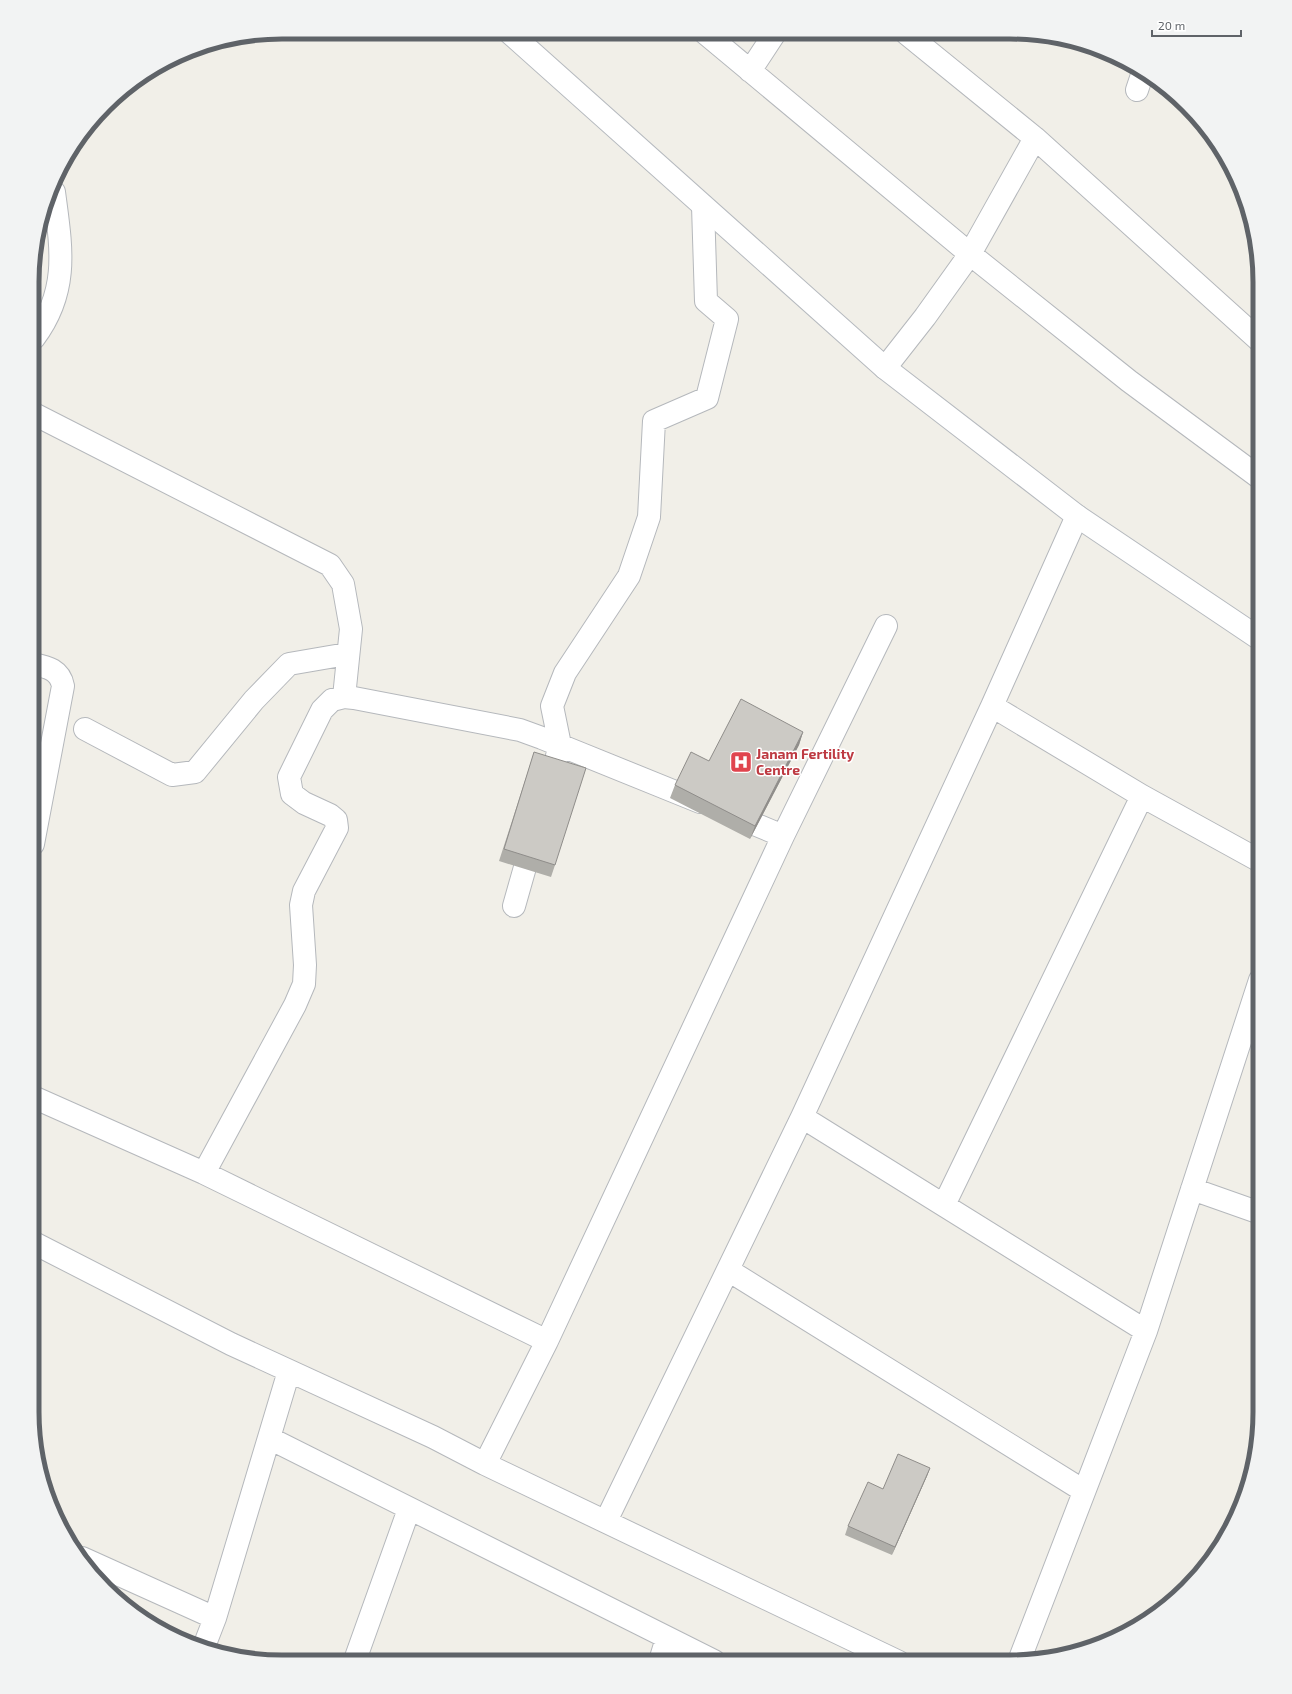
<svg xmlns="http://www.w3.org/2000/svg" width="1292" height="1694" font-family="'Exo 2',sans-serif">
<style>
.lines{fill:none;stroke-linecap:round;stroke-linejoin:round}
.street-casing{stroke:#b5b8bc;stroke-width:24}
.secondary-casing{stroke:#b6babf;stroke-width:24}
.street{stroke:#fff;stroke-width:22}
.secondary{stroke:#fff;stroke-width:22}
.wall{fill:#afaea9}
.shaded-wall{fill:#8f8d8a}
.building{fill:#cccac5;stroke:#8f8d8a}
.labels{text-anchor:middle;stroke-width:3;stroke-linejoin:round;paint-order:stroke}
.health-label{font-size:14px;font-weight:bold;fill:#be3a42;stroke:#fff;text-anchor:start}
.rim{fill:none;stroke:#5f6368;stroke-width:5}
</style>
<rect width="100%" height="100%" fill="#f1efe8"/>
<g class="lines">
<g class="street-casing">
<path id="street" d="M705,33L970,254L1129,381L1260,478
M907,34L1035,138L1260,341
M750,71L775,33
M1137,90L1143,72
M34,338C70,290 61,246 54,192
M885,368L925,317L970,254L1035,138
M34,414L330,565L343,584L351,629L344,697
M992,706L1142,796L1260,861
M85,729L172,775L195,772L254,700L289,664L347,654
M557,756L560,745L552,706L565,673L629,576L649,517L654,421L707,398L727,319L706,301L703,206
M730,814L783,836
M33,844L63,686C60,670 48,667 33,664
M514,906L533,839
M33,1097L204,1173L547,1341L485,1464
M802,1117L1146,1331
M204,1173L295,1005L304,984L305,965L301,905L304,891L337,828L336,820L330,815L304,803L292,794L289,777L322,710L332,700L344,697L354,698L520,730L542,738L700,802
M1192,1189L1260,1213
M944,1205L1142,796
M32,1242L231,1344L433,1437L485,1464L899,1662
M728,1270L1084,1491
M547,1341L783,836L886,626
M269,1438L714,1661
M606,1521L802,1117L992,706L1077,516
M82,1558L215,1618
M203,1649L215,1618L289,1371
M355,1660L409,1509
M660,1661L667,1638
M1019,1661L1146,1331L1260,980"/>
</g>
<g class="secondary-casing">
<path id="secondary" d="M510,33L885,368L1077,516L1260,639"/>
</g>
<use href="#street" class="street"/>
<use href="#secondary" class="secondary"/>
</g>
<path class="wall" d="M803,732L799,745L750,839L670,798L675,785L709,761Z
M534,752L555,865L551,877L499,861L530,765Z
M930,1468L927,1476L892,1555L845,1535L848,1526L883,1489Z"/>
<path class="shaded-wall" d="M803,732L799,745L750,839L755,826Z
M930,1468L927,1476L892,1555L895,1547Z"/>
<path class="building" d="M741,699L803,732L755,826L675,785L691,752L709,761Z
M534,752L586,768L555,865L504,849Z
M898,1454L930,1468L895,1547L848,1526L868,1482L883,1489Z"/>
<defs>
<g id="hospital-square" transform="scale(1.15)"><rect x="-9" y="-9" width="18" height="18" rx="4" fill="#e0444e" stroke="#fff"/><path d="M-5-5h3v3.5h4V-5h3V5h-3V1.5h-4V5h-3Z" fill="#fff"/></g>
</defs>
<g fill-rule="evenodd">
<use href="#hospital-square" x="741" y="762"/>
</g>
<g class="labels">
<g class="health-label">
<text x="756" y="759">Janam Fertility<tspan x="756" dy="16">Centre</tspan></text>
</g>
</g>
<path d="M0 0H1292V1694H0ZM282 39H1010A243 243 0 0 1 1253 282V1412A243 243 0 0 1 1010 1655H282A243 243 0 0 1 39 1412V282A243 243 0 0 1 282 39Z" fill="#f2f3f3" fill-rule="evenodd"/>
<path class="rim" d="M282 39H1010A243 243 0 0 1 1253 282V1412A243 243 0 0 1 1010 1655H282A243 243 0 0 1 39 1412V282A243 243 0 0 1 282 39Z"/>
<path d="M1152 30v6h89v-6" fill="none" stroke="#5f6368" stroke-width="2"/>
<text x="1158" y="30" font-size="12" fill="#5f6368" stroke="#ffffff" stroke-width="3" paint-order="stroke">20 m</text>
</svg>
